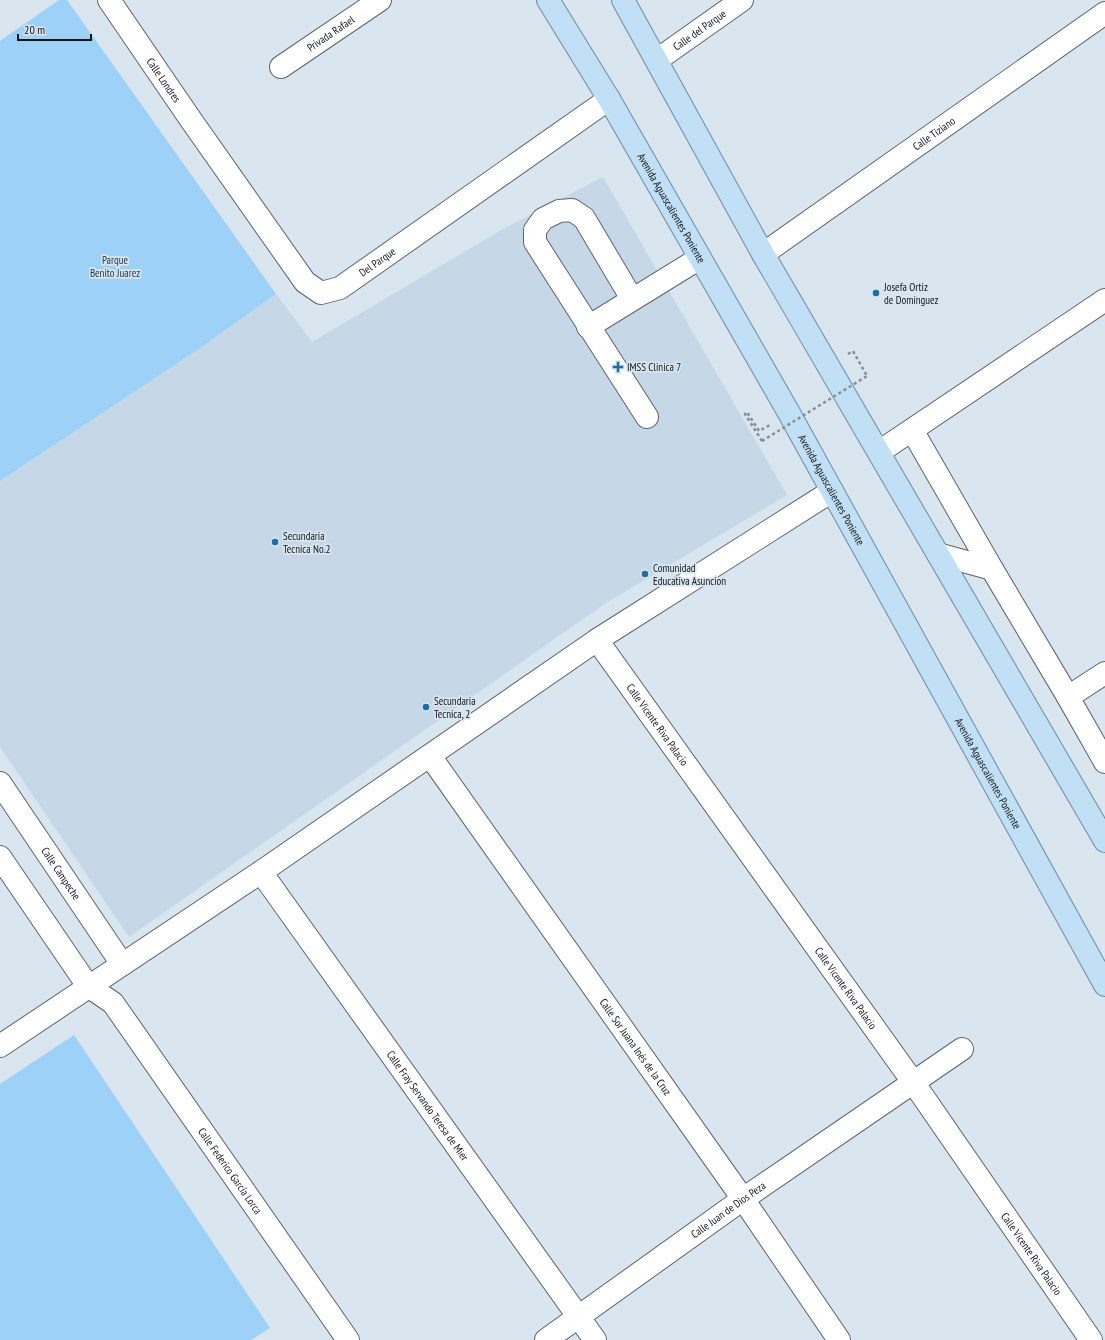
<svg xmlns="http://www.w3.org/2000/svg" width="1105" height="1340" font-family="'PT Sans Narrow',sans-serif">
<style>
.built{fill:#c6d8e7}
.green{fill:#9dd1f7}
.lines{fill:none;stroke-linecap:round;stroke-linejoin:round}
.minor-casing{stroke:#5b656d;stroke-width:24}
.major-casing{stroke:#6a8ca3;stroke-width:24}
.path{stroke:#858e95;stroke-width:2.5;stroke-dasharray:3 3;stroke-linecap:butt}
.minor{stroke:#fff;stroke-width:22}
.major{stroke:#c2e0f5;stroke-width:22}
.path-bridge{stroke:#858e95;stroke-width:2.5;stroke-dasharray:3 3;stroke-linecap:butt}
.poi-dot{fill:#1c6fa0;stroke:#d9e5ef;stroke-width:1.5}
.labels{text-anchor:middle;stroke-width:3.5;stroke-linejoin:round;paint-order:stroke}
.street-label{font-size:11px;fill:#121619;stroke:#d9e5ef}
.park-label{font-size:11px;fill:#143449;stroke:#d9e5ef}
.poi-label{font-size:11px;fill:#121619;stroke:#d9e5ef;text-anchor:start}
</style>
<rect width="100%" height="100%" fill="#d9e5ef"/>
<path class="built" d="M603,177L787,495L606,603L129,937L0,747V481L203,346L276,294L312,342L503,229Z"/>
<path class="green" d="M59,0H67L276,294L203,346L0,481V41Z
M74,1035L270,1328L251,1340H0V1084Z"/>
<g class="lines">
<g class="minor-casing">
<g id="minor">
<path id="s1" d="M109,0L191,120L305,282L321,293L340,288L609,99"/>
<path id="s2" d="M657,60L742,0"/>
<path id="s3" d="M281,67L380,0"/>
<path id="s4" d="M763,254L1105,13"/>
<path d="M632,299L584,218L572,210L559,211L543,219L535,230V242L647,417"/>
<path d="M588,327L700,258"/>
<path d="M912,430L992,569"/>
<path d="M879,452L1105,300"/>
<path d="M938,554L992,569L1068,697L1105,762"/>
<path id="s5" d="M597,640L913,1082L1091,1340"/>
<path d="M1068,697L1105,673"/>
<path id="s6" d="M430,756L743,1199L839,1340"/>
<path id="s7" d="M0,783L122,964"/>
<path id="s8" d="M0,857L88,986L113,1003L348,1340"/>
<path id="s9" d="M261,872L595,1340"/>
<path d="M0,1046L261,872L597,640L832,491"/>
<path id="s10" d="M546,1340L743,1199L962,1049"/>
</g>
</g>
<g class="major-casing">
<g id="major">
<path id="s11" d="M548,0L609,99L789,413L1105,985"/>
<path d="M623,0L763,254L1105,841"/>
</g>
</g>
<path class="path" d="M848,354L853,351L867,376
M762,441L745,414L747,412L759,431L770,425"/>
<use href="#minor" class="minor"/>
<use href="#major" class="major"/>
<path class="path-bridge" d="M762,441L867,376"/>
</g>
<g class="poi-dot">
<circle cx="876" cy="293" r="4"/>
<path d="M616 361h4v4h4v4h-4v4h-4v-4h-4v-4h4z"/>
<circle cx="275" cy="542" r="4"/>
<circle cx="645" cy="574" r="4"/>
<circle cx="426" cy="707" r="4"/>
</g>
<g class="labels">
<g class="street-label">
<text dy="4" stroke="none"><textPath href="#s2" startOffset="52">Calle del Parque</textPath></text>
<text dy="4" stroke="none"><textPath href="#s3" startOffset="60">Privada Rafael</textPath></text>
<text dy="4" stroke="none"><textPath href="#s1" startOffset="97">Calle Londres</textPath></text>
<text dy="4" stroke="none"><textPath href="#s4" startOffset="209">Calle Tiziano</textPath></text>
<text dy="4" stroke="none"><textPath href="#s11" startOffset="242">Avenida Aguascalientes Poniente</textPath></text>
<text dy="4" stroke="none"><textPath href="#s1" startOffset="428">Del Parque</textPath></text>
<text dy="4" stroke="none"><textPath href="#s11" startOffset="566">Avenida Aguascalientes Poniente</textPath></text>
<text dy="4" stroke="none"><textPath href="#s5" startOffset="104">Calle Vicente Riva Palacio</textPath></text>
<text dy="4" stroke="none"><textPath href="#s11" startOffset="890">Avenida Aguascalientes Poniente</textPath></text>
<text dy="4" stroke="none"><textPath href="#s7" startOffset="109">Calle Campeche</textPath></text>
<text dy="4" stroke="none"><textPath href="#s5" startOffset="428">Calle Vicente Riva Palacio</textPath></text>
<text dy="4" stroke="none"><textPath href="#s6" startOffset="356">Calle Sor Juana Inés de la Cruz</textPath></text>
<text dy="4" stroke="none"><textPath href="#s9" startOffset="287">Calle Fray Servando Teresa de Mier</textPath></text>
<text dy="4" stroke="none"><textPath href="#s8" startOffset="391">Calle Federico García Lorca</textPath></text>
<text dy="4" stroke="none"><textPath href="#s10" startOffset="224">Calle Juan de Dios Peza</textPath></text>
<text dy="4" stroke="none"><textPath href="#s5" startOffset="752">Calle Vicente Riva Palacio</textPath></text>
</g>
<g class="park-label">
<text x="115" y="264">Parque<tspan x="115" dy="13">Benito Juarez</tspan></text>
</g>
<g class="poi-label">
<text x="884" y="291">Josefa Ortiz<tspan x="884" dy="13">de Domínguez</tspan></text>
<text x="627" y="371">IMSS Clinica 7</text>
<text x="283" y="540">Secundaria<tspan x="283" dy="13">Tecnica No.2</tspan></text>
<text x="653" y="572">Comunidad<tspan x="653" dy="13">Educativa Asuncion</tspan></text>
<text x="434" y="705">Secundaria<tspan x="434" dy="13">Tecnica, 2</tspan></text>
</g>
</g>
<path d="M18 34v6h73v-6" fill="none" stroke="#121619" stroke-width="2"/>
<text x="24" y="34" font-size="12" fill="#121619" stroke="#d9e5ef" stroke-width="3" paint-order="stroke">20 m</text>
</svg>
